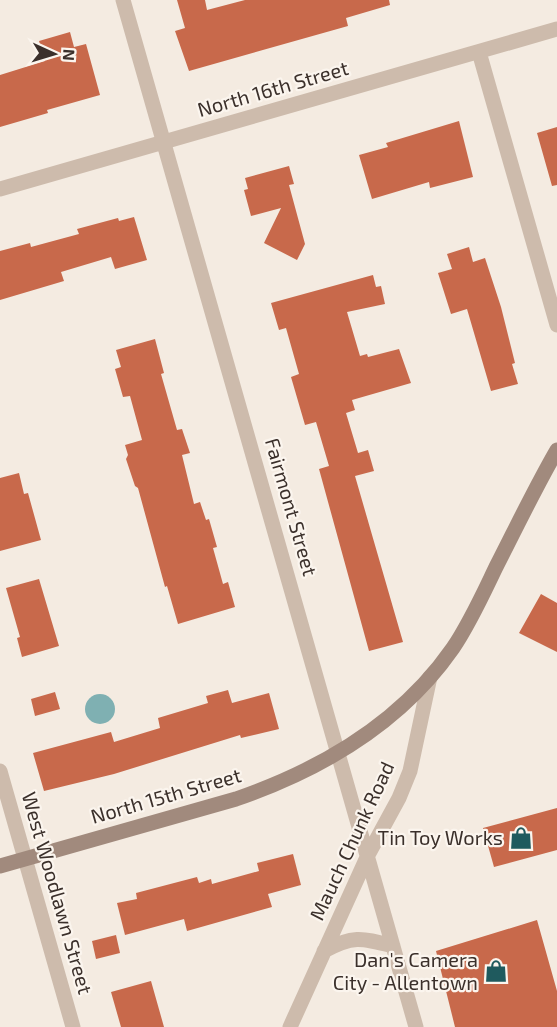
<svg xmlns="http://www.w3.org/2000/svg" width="557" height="1027" font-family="'Exo 2',sans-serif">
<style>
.water{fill:#7fb0b2}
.building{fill:#c8694b}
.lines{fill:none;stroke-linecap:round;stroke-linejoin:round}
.street{stroke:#cdbbac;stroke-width:15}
.secondary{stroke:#a18a7d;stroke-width:15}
.labels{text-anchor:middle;stroke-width:4.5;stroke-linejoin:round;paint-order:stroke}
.street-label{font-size:20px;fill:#3b302b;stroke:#fbf5ee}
.poi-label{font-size:20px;fill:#3b302b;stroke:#fbf5ee;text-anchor:end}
</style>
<rect width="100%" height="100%" fill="#f4ebe1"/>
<path class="water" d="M85 709a15 15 0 1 1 30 0a15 15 0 1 1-30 0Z"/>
<path class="building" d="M177,0H205L207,10L245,0H389L390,5L346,18L348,26L189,71L175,31L185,28Z
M70,32L74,47L86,44L100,95L47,110L48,113L0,127V75L45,61L39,41Z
M459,121L473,177L430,188L429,182L372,199L359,155L388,147L386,143Z
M557,127V185L552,186L537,133Z
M289,166L294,184L289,185L305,244L297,260L264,243L281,208L251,216L244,190L248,189L245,178Z
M134,217L147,260L115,269L111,257L61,272L64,281L0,300V251L30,243L31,247L79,234L77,229L118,218L119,221Z
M469,247L473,262L485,258L501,307L515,363L512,364L518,384L491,391L467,309L451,314L438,273L452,269L447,254Z
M373,275L376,287L381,286L385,304L347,312L360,356L367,354L368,357L399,349L411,383L352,400L355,410L346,413L358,453L368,450L374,471L355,476L403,642L369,651L319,469L329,466L316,422L305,425L291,377L299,374L286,328L279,330L271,303Z
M155,339L164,373L161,374L177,430L182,429L190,453L182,455L194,504L200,502L206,520L209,519L217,547L213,548L223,584L228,582L235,607L178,624L167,586L165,587L138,488L135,486L126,459L128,455L125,445L142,440L130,396L123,397L115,369L121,367L116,350Z
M19,473L24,494L28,493L41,540L0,551V478Z
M39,579L59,646L22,657L17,638L20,637L6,588Z
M541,594L557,603V652L519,633Z
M228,690L232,703L269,693L279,729L241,738L240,735L114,774L44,791L33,753L111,732L114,742L160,728L158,718L208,703L206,696Z
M55,692L60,709L35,716L31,699Z
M557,808V850L494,867L483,828Z
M293,854L301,885L268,894L272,907L187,931L184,919L125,935L117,903L137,899L136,893L197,877L199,883L211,879L212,884L259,871L257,863Z
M537,920L557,991V1027H455L436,951Z
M116,935L120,953L96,959L92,941Z
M151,981L164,1027H121L111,992Z"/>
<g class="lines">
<path class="street" d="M123,0L416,1027
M479,52L557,325
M0,189L557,29
M0,771L73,1027
M324,951C353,935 362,938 393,946
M290,1027L368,855L399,798L410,771L430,677"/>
<path class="secondary" d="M0,866L236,799C320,770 401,723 453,648C470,623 483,594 496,567C516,528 535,488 557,450"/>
</g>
<defs>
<g id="shop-bare" transform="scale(1.8)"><path d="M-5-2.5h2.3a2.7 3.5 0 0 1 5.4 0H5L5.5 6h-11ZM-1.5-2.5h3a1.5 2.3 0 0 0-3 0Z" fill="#1f5a5e" stroke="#fbf5ee" stroke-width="2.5" paint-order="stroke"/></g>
</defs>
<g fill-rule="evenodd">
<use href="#shop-bare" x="521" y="838"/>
<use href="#shop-bare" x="496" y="971"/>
</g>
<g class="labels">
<g class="street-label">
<text transform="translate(273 89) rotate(-16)" y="7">North 16th Street</text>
<text transform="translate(291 507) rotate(74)" y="7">Fairmont Street</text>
<text transform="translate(166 796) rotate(-16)" y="7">North 15th Street</text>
<text transform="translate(352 841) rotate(-65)" y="7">Mauch Chunk Road</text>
<text transform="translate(57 893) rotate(74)" y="7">West Woodlawn Street</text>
</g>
<g class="poi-label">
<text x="503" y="845">Tin Toy Works</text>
<text x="478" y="967">Dan's Camera<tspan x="478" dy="23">City - Allentown</tspan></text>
</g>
</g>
<g transform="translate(54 54) rotate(94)" stroke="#fbf5ee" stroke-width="4.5" paint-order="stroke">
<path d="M0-4.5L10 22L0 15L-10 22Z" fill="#3b302b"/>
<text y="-9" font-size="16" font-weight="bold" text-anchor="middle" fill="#3b302b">N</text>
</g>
</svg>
